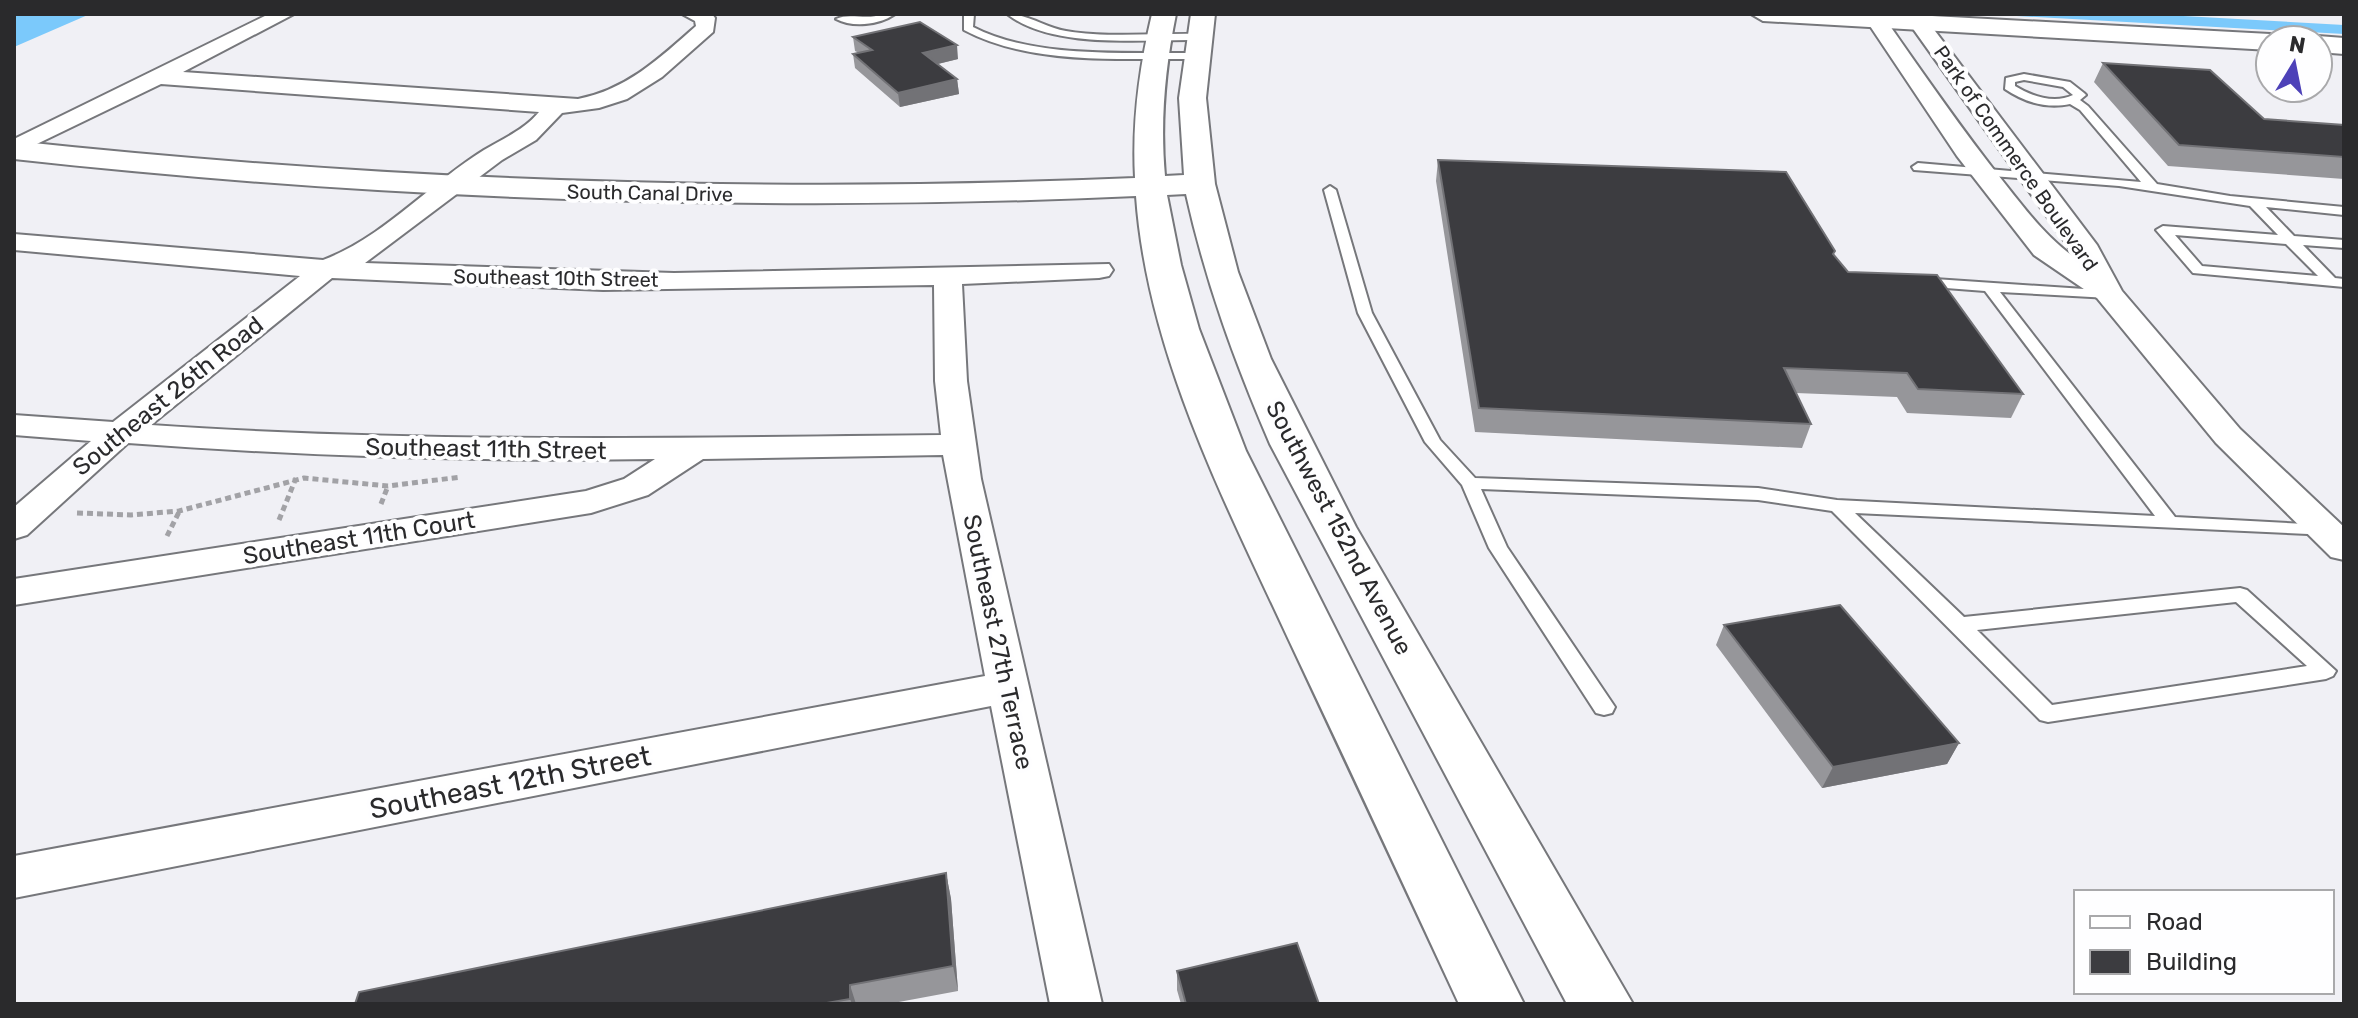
<svg xmlns="http://www.w3.org/2000/svg" width="2358" height="1018" font-family="Rubik,sans-serif">
<style>
.water{fill:#7bc9fb}
.lines{fill:none;stroke-linecap:round;stroke-linejoin:round}
.service-casing{stroke:#76777b;stroke-width:4}
.minor-casing{stroke:#76777b;stroke-width:4}
.tertiary-casing{stroke:#76777b;stroke-width:4}
.path{stroke:#a2a2a6;stroke-width:5;stroke-dasharray:6 4;stroke-linecap:butt}
.service{fill:#fff;fill-rule:evenodd}
.minor{fill:#fff;fill-rule:evenodd}
.tertiary{fill:#fff;fill-rule:evenodd}
.wall{fill:#96969a}
.shaded-wall{fill:#727276}
.building{fill:#3c3c40;stroke:#727276;stroke-width:2}
.labels{text-anchor:middle;stroke-width:8;stroke-linejoin:round;paint-order:stroke}
.far-street-label{font-size:20px;fill:#2a2a2c;stroke:#fefeff}
.street-label{font-size:24px;fill:#2a2a2c;stroke:#fefeff}
.near-street-label{font-size:28px;fill:#2a2a2c;stroke:#fefeff}
</style>
<rect width="100%" height="100%" fill="#f0f0f5"/>
<path class="water" d="M14,14H90L14,47Z
M1981,14H2147L2344,25V34Z"/>
<g class="lines">
<g class="service-casing">
<path id="service" d="M882,14H895C879,25 853,28 836,19C850,12 867,21 882,14Z
M964,14H974L973,27C1035,59 1127,52 1195,53L1200,56L1195,59C1121,58 1032,66 964,30Z
M1007,14C1028,14 1046,28 1066,31C1105,38 1158,33 1198,34L1203,37L1198,40C1141,39 1054,50 1007,14Z
M2024,74L2070,82L2084,93L2086,95L2080,100L2088,106L2157,184L2230,196L2344,207V215L2266,207L2294,236L2344,240V248L2303,245L2335,278L2344,279V287L2193,273L2156,230L2163,226L2278,235L2250,206L2119,186L1914,170L1912,167L1918,163L2141,182L2080,110L2070,104C2047,109 2024,102 2005,89L2006,78ZM2024,80L2063,87L2073,95C2054,104 2031,96 2015,86V82ZM2175,235L2286,244L2318,276L2202,266Z
M1330,186L1336,190L1372,313L1440,440L1475,478L1758,488L1837,500L2155,516L1985,291L1920,286L1913,282L1920,278L2114,291V297L2109,298L2000,292L2175,517L2324,525L2330,527L2333,531L2330,535L1855,513L1964,617L2240,588L2247,590L2336,671L2333,676L2326,679L2048,722L2040,720L1832,511L1758,500L1481,489L1507,547L1615,707L1612,713L1604,715L1596,713L1489,548L1462,485L1425,442L1358,313L1324,190ZM2236,602L2307,666L2052,705L1977,630Z"/>
</g>
<g class="minor-casing">
<path id="minor" d="M269,14H294L183,72L578,99C626,90 660,58 696,26L695,21L682,14H712L715,18L713,32L662,77L627,99L599,108L562,113L536,140L502,160L365,263L674,273L1109,264L1113,270L1109,276L1099,278L962,284L967,381L981,479L1102,1004H1050L991,706L14,898V856L985,676L943,455L703,459L648,495L591,513L14,605V579L586,491L624,479L655,459C479,462 304,456 128,443L27,535L14,539V507L91,441L14,435V415L113,422L300,276L14,250V234L323,260C384,237 429,184 484,150C504,138 524,130 539,112L161,84L14,155V139ZM332,278L603,290L934,285L935,381L941,435C677,438 414,443 151,425Z
M1876,14L1883,16C1923,73 1962,130 2006,185C2028,213 2048,239 2078,260L1909,23L1919,17L1926,19L2097,245L2122,291L2240,429L2344,527V560L2331,557L2216,443L2097,298L2034,255L1957,156L1866,20Z"/>
</g>
<g class="tertiary-casing">
<path id="tertiary" d="M1152,14H1176C1165,69 1160,120 1165,176L1184,175L1179,98L1191,14H1215L1206,98L1215,184L1238,272L1271,359L1356,527L1633,1004H1567L1270,444C1234,360 1206,283 1186,194L1167,195L1181,265L1199,329L1246,451L1524,1004H1459C1402,881 1345,758 1287,636C1223,498 1147,351 1136,196C761,213 387,200 14,159V141C387,181 760,194 1135,178C1132,121 1139,69 1152,14Z
M1751,14H1895L2270,34L2281,40H2270V50L1763,21Z
M2318,36L2344,38V54L2318,52V40H2308Z"/>
</g>
<path class="path" d="M381,504L388,486
M77,513L131,515L179,511L304,478L388,486L461,477
M279,520L296,478
M167,536L179,512"/>
<use href="#service" class="service"/>
<use href="#minor" class="minor"/>
<use href="#tertiary" class="tertiary"/>
</g>
<path class="wall" d="M853,37L958,59L938,64L957,79L959,94L900,107L855,68L853,54L859,53L855,51Z
M2103,63L2264,119L2344,125V179L2168,166L2094,82Z
M1438,160L1833,254L1848,272L2023,394L2011,418L1907,413L1897,397L1796,393L1811,424L1802,448L1475,432L1436,181Z
M1724,625L1959,743L1947,764L1822,788L1716,645Z
M946,873L951,899L958,991L888,1004H355Z
M1177,971L1319,1004H1181L1177,990Z"/>
<path class="shaded-wall" d="M957,45L958,59L925,67L923,53Z
M957,79L959,94L900,107L898,93Z
M1959,743L1947,764L1822,788L1833,767Z
M946,873L951,899L958,991L953,966Z
M850,985L856,1004H852L850,999Z"/>
<path class="building" d="M920,22L957,45L923,53L957,79L898,93L853,54L872,50L853,37Z
M2103,63L2210,70L2264,119L2344,125V157L2179,145Z
M1438,160L1786,172L1835,251L1833,254L1848,272L1937,275L2023,394L1918,389L1907,373L1784,368L1811,424L1479,408Z
M1840,605L1959,743L1833,767L1724,625Z
M946,873L953,966L850,985V999L821,1004H355L359,992Z
M1297,943L1319,1004H1186L1177,971Z"/>
<g class="labels">
<g class="far-street-label">
<text transform="translate(2016 158) rotate(55)" y="7">Park of Commerce Boulevard</text>
<text transform="translate(650 193) rotate(1)" y="7">South Canal Drive</text>
<text transform="translate(556 278) rotate(1)" y="7">Southeast 10th Street</text>
</g>
<g class="street-label">
<text transform="translate(168 396) rotate(-39)" y="8">Southeast 26th Road</text>
<text transform="translate(486 449) rotate(1)" y="8">Southeast 11th Street</text>
<text transform="translate(1339 528) rotate(62)" y="8">Southwest 152nd Avenue</text>
<text transform="translate(359 538) rotate(-9)" y="8">Southeast 11th Court</text>
<text transform="translate(998 642) rotate(78)" y="8">Southeast 27th Terrace</text>
</g>
<g class="near-street-label">
<text transform="translate(510 782) rotate(-11)" y="10">Southeast 12th Street</text>
</g>
</g>
<rect width="2358" height="1018" fill="none" stroke="#2a2a2c" stroke-width="32"/>
<rect x="2074" y="890" width="260" height="104" fill="#fefeff" stroke="#a9a9ab" stroke-width="2"/>
<rect x="2090" y="916" width="40" height="12" fill="#ffffff" stroke="#a9a9ab" stroke-width="2"/>
<text x="2146" y="930" font-size="24" fill="#2a2a2c">Road</text>
<rect x="2090" y="950" width="40" height="24" fill="#3c3c40" stroke="#a9a9ab" stroke-width="2"/>
<text x="2146" y="970" font-size="24" fill="#2a2a2c">Building</text>
<g transform="translate(2294 64) rotate(10)"><circle r="38" fill="#fefeff" stroke="#a9a9ab" stroke-width="2"/>
<path d="M0-6L14 30L0 20L-14 30Z" fill="#4d41b8"/>
<text y="-12" font-size="22" font-weight="bold" text-anchor="middle" fill="#2a2a2c">N</text>
</g>
</svg>
